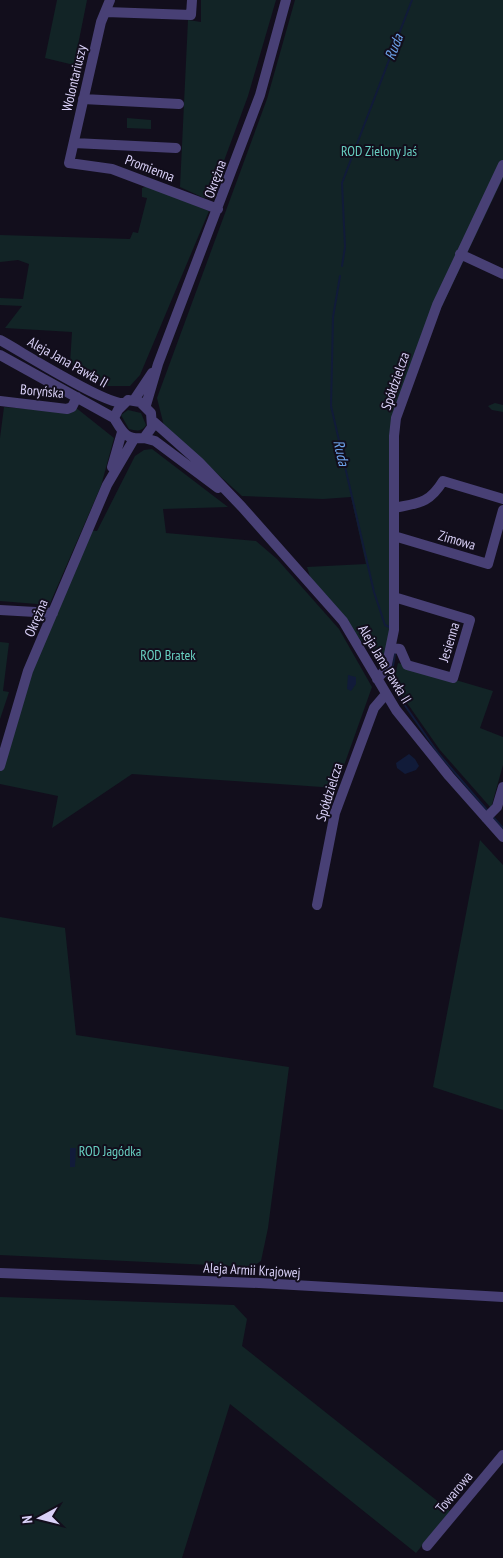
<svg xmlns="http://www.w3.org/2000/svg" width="503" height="1558" font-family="'PT Sans Narrow',sans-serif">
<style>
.green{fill:#122426}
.water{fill:#111b39}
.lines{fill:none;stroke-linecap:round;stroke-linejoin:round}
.stream{stroke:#111b39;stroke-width:2}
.minor{stroke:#484075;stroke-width:10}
.labels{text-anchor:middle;stroke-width:4;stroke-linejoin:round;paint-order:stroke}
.street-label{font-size:14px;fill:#dad1f8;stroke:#120e1c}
.park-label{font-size:14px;fill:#67cec0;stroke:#120e1c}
.water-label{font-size:15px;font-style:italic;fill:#6da2ea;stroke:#120e1c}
</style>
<rect width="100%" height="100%" fill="#120e1c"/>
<path class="green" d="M57,0H87L74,65L45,58Z
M201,0H276L248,96L211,196L204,198L180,187L188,20L201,22Z
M295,0H503V178L395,405L390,494L391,630L385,657L380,663L311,580L307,567L366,564L351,497L323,499L242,496L164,426L157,398L267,99Z
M127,118L151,120V129L127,128Z
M148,186L209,211L140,375L130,386H108L70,364L72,332L5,328L22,306L0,305V298L23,299L29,264L18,260L0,262V235L130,239L133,232L138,233L147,198L142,197V188Z
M495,403L503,405V412L492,410L488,406Z
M4,407L67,412L75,407L114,438L101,486L48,608L37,604L0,601V438Z
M128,410L141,413L146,425C142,432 136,431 129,429L121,415Z
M152,449L228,507L163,509L166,533L256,541L277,559L339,629L372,687L336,788L132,774L52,828L58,796L0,784V766L28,671L87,530L97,531L135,456L144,450Z
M0,642L9,643L3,691L9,692L0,719Z
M398,663L493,691L480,728L503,737V765L491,808L440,750L393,683Z
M480,840L503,865V1110L433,1087Z
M0,917L65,928L76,1035L289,1067L268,1228L261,1261L252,1267L0,1255Z
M0,1297L234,1305L247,1319L242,1346L450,1511L416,1553L230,1404L182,1558H0Z"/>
<path class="water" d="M348,675L356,677V684L351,691L347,689Z
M409,754L415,759L419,766L416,770L405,774L397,768L396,763Z
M70,1148H76L75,1167H70Z"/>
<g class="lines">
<path class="stream" d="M342,266L345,247L342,183L412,0
M340,276L333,317L331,406L374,592L385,625L389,627
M395,654L390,684L438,753L487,810
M494,818L503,828"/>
<path class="minor" d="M110,0L101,22L69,163L112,169L218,209
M106,12L191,15L192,0
M83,99L179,104
M74,143L176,148
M460,254L503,274
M0,340C22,352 104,404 123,403
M0,355L114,418
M128,400L140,402L151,413L152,427L144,438C126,440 123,433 114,418L118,410Z
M134,400L152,373
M0,401L67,409L72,407L77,397
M146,405L158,364L260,95L286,0
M154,422L199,462L242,507L343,621L396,710L449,776L503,837
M144,438L155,441L218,488
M112,467L122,432
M394,508C418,503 429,504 443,481L503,499
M394,536L488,564L503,510
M0,610L53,613
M391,648L400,649L407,665L453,678L470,620L394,597
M377,679L386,669L394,630V436L396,418L437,305L503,165
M0,766L28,671L107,485L134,439
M486,818L497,807L503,787
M317,905L335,813L374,708L386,694
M0,1273L259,1283L503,1297
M427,1546L503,1455"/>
</g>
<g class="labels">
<g class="street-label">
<text transform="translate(74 78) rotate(-77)" y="5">Wolontariuszy</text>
<text transform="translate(150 168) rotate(21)" y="5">Promienna</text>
<text transform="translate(215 179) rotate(-70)" y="5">Okrężna</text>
<text transform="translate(68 362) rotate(29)" y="5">Aleja Jana Pawła II</text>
<text transform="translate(395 381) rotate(-71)" y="5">Spółdzielcza</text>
<text transform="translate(42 391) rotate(5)" y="5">Boryńska</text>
<text transform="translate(457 540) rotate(16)" y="5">Zimowa</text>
<text transform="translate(36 618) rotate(-67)" y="5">Okrężna</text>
<text transform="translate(449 642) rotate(-73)" y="5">Jesienna</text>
<text transform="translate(385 664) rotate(59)" y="5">Aleja Jana Pawła II</text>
<text transform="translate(329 792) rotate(-73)" y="5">Spółdzielcza</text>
<text transform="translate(252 1270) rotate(3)" y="5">Aleja Armii Krajowej</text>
<text transform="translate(454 1492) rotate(-50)" y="5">Towarowa</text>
</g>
<g class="park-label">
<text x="379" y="156">ROD Zielony Jaś</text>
<text x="168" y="660">ROD Bratek</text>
<text x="110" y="1156">ROD Jagódka</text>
</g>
<g class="water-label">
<text transform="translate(394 47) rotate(-69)" y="5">Ruda</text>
<text transform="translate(341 453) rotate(77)" y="5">Ruda</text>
</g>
</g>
<g transform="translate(40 1518) rotate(263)" stroke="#120e1c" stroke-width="4" paint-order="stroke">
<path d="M0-4L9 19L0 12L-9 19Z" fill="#dad1f8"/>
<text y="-8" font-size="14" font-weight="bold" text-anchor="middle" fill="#dad1f8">N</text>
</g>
</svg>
